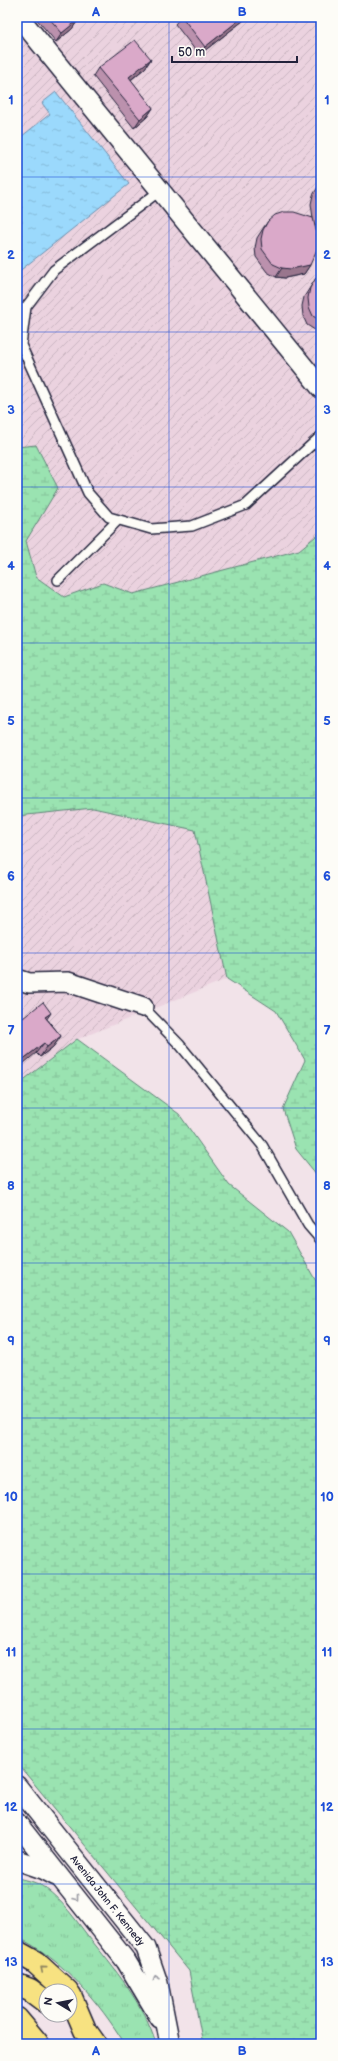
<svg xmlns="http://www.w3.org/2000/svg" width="338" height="2061" font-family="'Balsamiq Sans',sans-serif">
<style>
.industrial{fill:url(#industrial-furrows)}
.grass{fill:url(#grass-tufts);stroke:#5e8276}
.wetland{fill:url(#wetland-marsh);stroke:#5e8276}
.water{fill:url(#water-ripples);stroke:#6b90af}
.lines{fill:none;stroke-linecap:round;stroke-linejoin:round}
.service-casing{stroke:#22223b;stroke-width:12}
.minor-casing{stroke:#22223b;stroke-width:22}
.motorway-casing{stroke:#22223b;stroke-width:25}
.service{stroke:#fdfcf7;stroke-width:9}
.minor{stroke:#fdfcf7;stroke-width:19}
.motorway{stroke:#f7e281;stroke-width:22}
.wall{fill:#bb91ad;stroke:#22223b}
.shaded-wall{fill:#99768d;stroke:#22223b}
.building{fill:#daa9c9;stroke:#22223b}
.oneway{stroke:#9a9aa2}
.oneway2{stroke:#8c825e}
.grid{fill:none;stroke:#1d4ed8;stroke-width:1;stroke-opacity:0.55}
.labels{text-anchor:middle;stroke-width:3;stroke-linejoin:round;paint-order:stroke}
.street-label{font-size:10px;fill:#22223b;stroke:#fdfcf7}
.neatline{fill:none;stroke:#1d4ed8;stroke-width:1.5}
.grid-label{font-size:13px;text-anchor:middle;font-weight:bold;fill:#1d4ed8}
</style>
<defs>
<pattern id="industrial-furrows" width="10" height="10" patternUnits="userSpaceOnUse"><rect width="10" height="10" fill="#ebd2df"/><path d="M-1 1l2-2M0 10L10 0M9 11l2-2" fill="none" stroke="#c9b4c0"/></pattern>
<pattern id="grass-tufts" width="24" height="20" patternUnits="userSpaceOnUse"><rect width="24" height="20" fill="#9ae3b1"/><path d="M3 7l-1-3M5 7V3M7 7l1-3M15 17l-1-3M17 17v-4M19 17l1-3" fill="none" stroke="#84c299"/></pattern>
<pattern id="wetland-marsh" width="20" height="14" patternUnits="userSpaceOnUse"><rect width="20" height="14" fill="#9ae3b1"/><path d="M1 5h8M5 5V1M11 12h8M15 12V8" fill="none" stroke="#84c299"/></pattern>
<pattern id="water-ripples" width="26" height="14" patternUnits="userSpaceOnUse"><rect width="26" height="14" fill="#9bd9fc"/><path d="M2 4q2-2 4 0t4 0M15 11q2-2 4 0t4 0" fill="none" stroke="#85bad9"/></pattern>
</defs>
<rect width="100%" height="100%" fill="#f2e3e9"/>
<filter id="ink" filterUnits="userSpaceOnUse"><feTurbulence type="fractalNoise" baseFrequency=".025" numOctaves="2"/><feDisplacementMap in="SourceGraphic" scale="8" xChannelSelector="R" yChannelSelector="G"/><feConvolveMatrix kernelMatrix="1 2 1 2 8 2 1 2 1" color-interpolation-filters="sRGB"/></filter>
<g filter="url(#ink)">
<path class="industrial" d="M17,17H321V532L300,550L133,594L103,583L64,597L36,577L26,540L58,488L36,445L17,447Z
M93,808L195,830L227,979L73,1041L17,1085V816Z"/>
<path class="grass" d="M17,1878C27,1880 37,1882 45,1888C63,1901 75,1919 88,1936C114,1968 144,2004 156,2044H125C98,2001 63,1959 17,1937Z"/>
<path class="wetland" d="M36,445L58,488L26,541L36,577L64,597L103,583L133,594L299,550L321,532V1180L296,1149L283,1109L305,1060L276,1011L227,979L195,830L93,808L17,816V447Z
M77,1039L179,1114L229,1185L288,1232L321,1290V2044H203L189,1971L17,1763V1085Z"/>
<path class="water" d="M56,92L129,184L17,273V140L50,114L42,103Z"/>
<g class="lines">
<g class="service-casing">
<path id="service" d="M161,190L54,270L26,307L21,345L88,493L109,517L151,529L192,526L246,505L321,436
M17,312L26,307
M58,580L118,520
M143,1007L180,1045L262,1145L308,1225L321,1240"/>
</g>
<g class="minor-casing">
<g id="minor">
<path d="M19,17L321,388"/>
<path d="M17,979L29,983L68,982L143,1007"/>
<path id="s1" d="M17,1786L146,1948L158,1983L170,2044"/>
<path d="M17,1823L126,1961L160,2018"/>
<path d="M17,1860L43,1869L56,1876"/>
</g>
</g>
<g class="motorway-casing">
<path id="motorway" d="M17,1952L35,1962L67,1991
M17,1985L30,1990L46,2002
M70,1995L85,2030L95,2044
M17,2019L38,2044"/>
</g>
<use href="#service" class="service"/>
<use href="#minor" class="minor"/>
<use href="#motorway" class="motorway"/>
</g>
<path class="wall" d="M35,17H75L78,20L72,29L56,42Z
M101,17H106L103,20Z
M181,17H248L199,55L175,24Z
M151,59L145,68L131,80L153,108L147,117L134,128L93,76L98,68Z
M321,182V228L315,225L310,265L304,274L285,278L276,277L267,272L256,257L255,248L257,238L262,230L268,221L313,218L311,204L313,195Z
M316,278L321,283V334L307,325L303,316L302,306L304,297Z
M23,1018L47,1019L61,1036L53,1047L40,1057L36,1053Z"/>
<path class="shaded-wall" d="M243,17H248L199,55L205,47Z
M78,20L72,29L56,42L62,33Z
M151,59L145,68L123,86L129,77Z
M153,108L147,117L134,128L140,119Z
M310,265L304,274L285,278L276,277L282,268Z
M51,1013L44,1023L45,1017Z
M61,1036L53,1047L40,1057L47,1047Z
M44,1043L36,1053L17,1069V1064Z"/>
<path class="building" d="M48,17H75L78,20L62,33Z
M182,17H243L205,47Z
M135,40L151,59L129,77L153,108L140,119L98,68Z
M321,182V217L320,216L317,196L319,186Z
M284,212H294L313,218L318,238V247L310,265L291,269L282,268L273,264L262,249L261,239L263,230L268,221L275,215Z
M316,278L321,283V321L313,316L309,307L308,298L310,288Z
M43,1002L51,1013L45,1017L61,1036L47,1047L44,1043L17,1064V1010L23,1018Z"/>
<defs><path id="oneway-chevron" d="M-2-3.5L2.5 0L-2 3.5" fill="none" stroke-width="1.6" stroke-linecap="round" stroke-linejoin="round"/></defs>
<g class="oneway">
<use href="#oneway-chevron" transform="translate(76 1898) rotate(52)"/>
<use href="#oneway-chevron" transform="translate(156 1978) rotate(-109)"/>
</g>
<use class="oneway2" href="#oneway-chevron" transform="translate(43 1969) rotate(-140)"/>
</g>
<path class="grid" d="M169,17V2044M17,177H321M17,332H321M17,487H321M17,643H321M17,798H321M17,953H321M17,1108H321M17,1263H321M17,1418H321M17,1574H321M17,1729H321M17,1884H321"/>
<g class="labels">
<g class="street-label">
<text dy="4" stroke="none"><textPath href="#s1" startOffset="146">Avenida John F. Kennedy</textPath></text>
</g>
</g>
<rect width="338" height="2061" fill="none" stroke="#fdfcf7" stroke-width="44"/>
<g transform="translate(58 2003) rotate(280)"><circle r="19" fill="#fdfcf7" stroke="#a5a5ac"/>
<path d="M0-3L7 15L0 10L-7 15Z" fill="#22223b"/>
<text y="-6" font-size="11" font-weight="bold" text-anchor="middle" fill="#22223b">N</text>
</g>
<path d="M172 56v6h125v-6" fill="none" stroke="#22223b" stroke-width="2"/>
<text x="178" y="56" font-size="12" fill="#22223b" stroke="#fdfcf7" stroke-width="3" paint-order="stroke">50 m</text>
<rect x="22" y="22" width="294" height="2017" class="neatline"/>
<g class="grid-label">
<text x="96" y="16">A</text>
<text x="242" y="16">B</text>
<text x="11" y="104">1</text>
<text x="327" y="104">1</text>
<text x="11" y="259">2</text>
<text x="327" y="259">2</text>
<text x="11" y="414">3</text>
<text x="327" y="414">3</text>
<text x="11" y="570">4</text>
<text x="327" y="570">4</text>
<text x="11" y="725">5</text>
<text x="327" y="725">5</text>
<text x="11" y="880">6</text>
<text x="327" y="880">6</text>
<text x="11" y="1035">7</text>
<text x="327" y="1035">7</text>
<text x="11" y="1190">8</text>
<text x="327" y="1190">8</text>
<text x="11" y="1345">9</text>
<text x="327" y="1345">9</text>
<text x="11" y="1501">10</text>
<text x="327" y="1501">10</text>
<text x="11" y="1656">11</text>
<text x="327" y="1656">11</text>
<text x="11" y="1811">12</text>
<text x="327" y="1811">12</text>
<text x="11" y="1966">13</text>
<text x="327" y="1966">13</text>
<text x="96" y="2055">A</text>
<text x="242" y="2055">B</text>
</g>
</svg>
